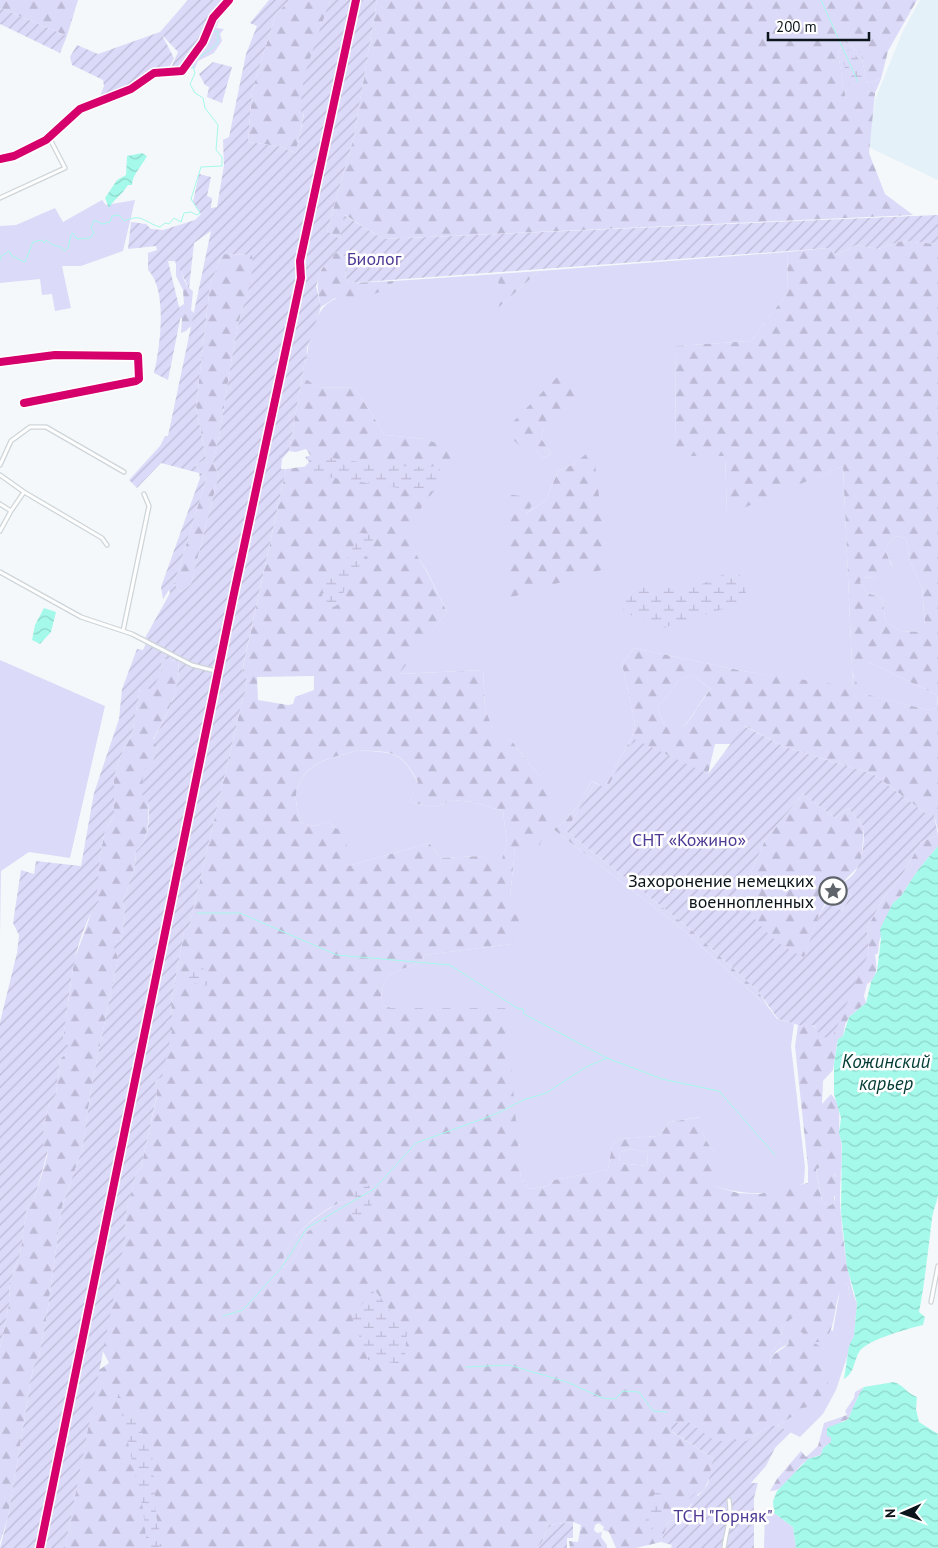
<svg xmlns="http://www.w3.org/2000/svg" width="938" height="1548" font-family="'PT Sans',sans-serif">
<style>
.built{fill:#e4f1f8}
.grass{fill:#dcdaf9;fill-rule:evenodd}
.forest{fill:url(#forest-firs);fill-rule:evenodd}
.wetland{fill:url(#wetland-marsh)}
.garden{fill:url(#garden-furrows);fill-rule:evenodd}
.water{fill:url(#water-waves)}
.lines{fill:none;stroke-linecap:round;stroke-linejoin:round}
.stream{stroke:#a5f9eb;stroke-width:1}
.minor-casing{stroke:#ced5d9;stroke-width:5.5}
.minor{stroke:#fefefe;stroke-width:3}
.cycleway-casing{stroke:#fff;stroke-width:11}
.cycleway{stroke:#d6006c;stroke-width:8}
.labels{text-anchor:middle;stroke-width:5;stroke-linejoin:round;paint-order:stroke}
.park-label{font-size:18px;fill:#4f3a95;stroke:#fff}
.poi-label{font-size:18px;fill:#0c151b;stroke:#fff;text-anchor:end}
.water-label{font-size:19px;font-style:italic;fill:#013b34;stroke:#fff}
</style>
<defs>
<pattern id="forest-firs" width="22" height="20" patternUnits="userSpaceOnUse" patternTransform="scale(1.25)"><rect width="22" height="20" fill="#dcdaf9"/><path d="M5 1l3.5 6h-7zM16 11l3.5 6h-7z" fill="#bcbad5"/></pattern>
<pattern id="wetland-marsh" width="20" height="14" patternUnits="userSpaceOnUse" patternTransform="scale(1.25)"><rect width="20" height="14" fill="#dcdaf9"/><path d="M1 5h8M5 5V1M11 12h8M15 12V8" fill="none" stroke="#bcbad5"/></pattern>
<pattern id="garden-furrows" width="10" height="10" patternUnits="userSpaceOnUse" patternTransform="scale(1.25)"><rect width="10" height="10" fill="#dcdaf9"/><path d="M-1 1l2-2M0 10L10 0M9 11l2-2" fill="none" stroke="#bcbad5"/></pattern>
<pattern id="water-waves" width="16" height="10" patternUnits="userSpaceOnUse" patternTransform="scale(1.25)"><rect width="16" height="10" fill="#a5f9eb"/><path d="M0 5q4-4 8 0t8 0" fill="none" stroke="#8dd5c9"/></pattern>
</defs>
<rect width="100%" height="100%" fill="#f5f8fa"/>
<path class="built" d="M920,0H938V180L868,147L875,100L902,33Z"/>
<path class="grass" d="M222,13L216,28L224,29L220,34L222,41L214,53L198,61L195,68L187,69L202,46L215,17Z
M844,41L861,54L867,83L881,79L875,93L870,91L846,101L838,54Z
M102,200L106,205L135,200L123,251L81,266H62L71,308L55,311L52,294L42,295L40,279L0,283V226L16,225L55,208L63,222Z
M787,252L788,292L751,341L675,346L676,456H725L727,514L843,466L853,688L743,671L634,648L622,664L635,723L632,737L606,784V788L592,781C581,798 573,820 553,829L681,928L769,1008L777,1019L794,1024L791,1046L805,1167L804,1183C776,1197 743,1195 714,1186V1153L704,1137L700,1117L670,1122L658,1136L620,1139L612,1145L608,1170L554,1180L548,1186L530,1189L521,1179L515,1128L391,1008L381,1004C381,972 393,972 420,963L425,955L512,944L510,897L515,849L555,788L536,772L511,740L494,735L485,707L483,670L398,674L447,612L428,573L402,532L426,439L385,435L355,388L317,387L305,379C307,354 309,310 335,299C350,292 372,292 389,289L394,281L498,274L500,306L539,271ZM565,369L556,410L547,421L541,438L551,454L543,458L535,449ZM593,449L509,598L510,495L536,499L524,515L546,500L558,471L574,464Z
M898,536L906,539L910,562L922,587L925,626L921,632L901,631L886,622L882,598L867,593L860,582L862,578L876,577L892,565L885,550L892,539Z
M0,660L105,706L70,858L29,852L1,871L0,938Z
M871,663L937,695L938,708L928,710L860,693L853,673Z
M692,675L711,689C697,703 690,725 674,736L663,723L658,708L680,679Z
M359,750C394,754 400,749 418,783L409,802L435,807L453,800L473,802L503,811L507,844L501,863L480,856L441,858L429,843L348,866L335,828L326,821C317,828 310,826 300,822C299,814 295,803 296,795C301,761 333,758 359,750Z
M838,884L851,895L842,911L828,901L832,890Z
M631,1149L648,1152L647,1166L619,1163L620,1152Z
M822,1151L832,1163L841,1167L840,1177H836L834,1173V1203L829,1206L822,1202L816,1168L819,1167Z
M358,1199L307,1232L296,1255L284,1268C277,1245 317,1215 335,1205C342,1201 351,1201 358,1199Z
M845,1283L848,1284L850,1298L855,1305L857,1303L854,1336L836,1390L823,1414L800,1437L777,1426L793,1416L791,1410L824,1349C808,1341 785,1339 773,1355C771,1359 769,1365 768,1370L771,1352L781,1341C781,1325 787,1319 802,1313L833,1331L840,1289Z
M765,1510L774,1513L793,1527L796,1548H764Z"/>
<path class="forest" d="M0,0H78L67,36L0,8Z
M291,0H330L319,36L296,153L278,146L248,142L252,91L276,13Z
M377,0H917L888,51L881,79L867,83L861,54L844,41L838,54L846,100L870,91L875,93L869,153L885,194L913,215L383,239L345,215L340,239L327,231L354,136Z
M901,241L938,244V703L937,695L871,663L853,674L861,693L928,710L938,708V830L934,815L937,812L928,815L873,774L785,747L745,726L731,744H715L708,774L673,759L606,788V784L632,737L635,723L622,664L634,648L743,671L853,687L843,466L727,515L725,456H676L675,346L751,341L788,292L787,252L829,248L836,255L856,245L878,249ZM898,536L906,539L910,562L922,587L925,625L921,632L901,631L886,622L882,598L867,593L860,582L862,578L876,577L889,572L892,566L885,550L892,539ZM692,675L711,689C698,703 690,726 674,735L663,723L658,708L680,679Z
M335,252L351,259L345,276L349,283L394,281L389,289L345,303L335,298L321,307C315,281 316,272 335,252Z
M222,254L253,255C254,287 243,301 237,330C228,374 224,419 213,463L219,474L191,584L181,592L174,584L206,479L195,465L206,459L196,406L210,285Z
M172,257C184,266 180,283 193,291L191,310L199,318L186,331L181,333L182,318L174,317L176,309L184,304L183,290L176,276V264Z
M539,271L499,307L498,274Z
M307,348L306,379L317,387L355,388L385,435L426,439L462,454L403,532L428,574L447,612L399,674L483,670L485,707L494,734L511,740L536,772L556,788L540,845L515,849L510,897L523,907L512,944L425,955L420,963C393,972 381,972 381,1004L391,1008H506L521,1179L530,1189L548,1186L554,1180L608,1170L612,1145L620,1139L658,1136L670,1122L701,1117L704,1137L714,1153V1186L738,1193L759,1194L808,1183V1168L795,1046L798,1025L813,1024L816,1029L869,953L867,928L884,897L899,880L921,842L938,835V846L918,870L901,896L893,903L879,942L878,953L875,955C877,966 878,978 867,984L864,996L866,1003L849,1017L845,1025L843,1036L837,1043L833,1070L823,1081L822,1104L831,1094C844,1108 837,1119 840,1134C844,1159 840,1173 840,1198C840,1217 848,1287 857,1303L854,1306L850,1298L848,1284L845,1283C832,1300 839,1322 824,1342H814L797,1329L801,1314C787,1320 781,1325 781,1341L771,1352L769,1365L773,1355L789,1344L786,1332L792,1329L824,1349L828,1371V1390L808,1407L792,1410L793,1416L777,1426H769L746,1441H714L689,1422L672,1432L713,1458C710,1477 709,1492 689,1499L692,1503L678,1521L669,1520L661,1542L636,1548H616L609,1532L603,1530L604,1527L599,1523L595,1525L594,1530L597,1533L602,1532L601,1537L607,1545V1548H570L569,1541L578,1542L581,1525L573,1522L549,1525L542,1542L537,1548H65L99,1370L109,1363L102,1349L126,1233L125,1217L137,1170L141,1168L157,1095L155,1080L166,1022L172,1018L171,1002L184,932L189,927L243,697L247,688L246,676L242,672L286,469L309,466L312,458L306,449L296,452L289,451ZM314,676V690L295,697L293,704L288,705L258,700L257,677ZM359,750C394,753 400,749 418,782L409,802L435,807L453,800L473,802L503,811L507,844L501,862L480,856L441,858L429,843L348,866L346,831L335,828L326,821C317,828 310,826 300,822C299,814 295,803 296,795C301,761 332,758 359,750ZM631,1149L648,1152L647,1166L619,1163L620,1152ZM823,1151L826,1165L832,1163V1167H841L840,1177H836L830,1169L825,1177L827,1196H835L834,1203L829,1206L822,1202L816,1169L819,1168ZM357,1199L307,1232L296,1255L284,1268C277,1246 318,1212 337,1204C343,1201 351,1201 357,1199Z
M565,369L582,401C557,410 550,412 541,438L551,454L543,458L535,449L525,451L504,431Z
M593,448L608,568L509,598L506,494L537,498L526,514L546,500L558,471L574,464Z
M162,659L178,661C182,686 166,718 153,739L157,746C153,763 150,779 149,796C147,814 152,838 136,851L135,866L123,902L125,916L121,941L113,942L118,958L92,1084L82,1150L62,1207L46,1321L39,1355L33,1368L8,1517L0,1542V1348L10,1299L9,1284L20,1254L27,1206L34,1200L47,1157L48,1150L42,1148L44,1125L49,1105L56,1094L60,1059L67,1053L63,1038L74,961L92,911L99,901L96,891L100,855L105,831L114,815V776L123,750L132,734L140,688L160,674Z
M592,781L595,783L566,831L690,929L758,991L769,1008L681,928L553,829C573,820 581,798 592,781Z
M803,794L835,818L848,808L864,827L861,864L843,882L832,890L819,915L804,958C773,943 757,926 740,896L765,840Z
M864,1387C855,1398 855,1409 847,1420L842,1421L831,1437V1442L823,1448L821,1455C817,1456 812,1457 809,1459C794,1467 788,1491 770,1491L777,1479L801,1451L806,1457L818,1446L824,1423L847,1415L845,1411L854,1398L855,1392Z"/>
<path class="wetland" d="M848,49L858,58L864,84L850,91L843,60Z
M311,455C353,461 396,469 439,466L442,477L432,492C390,488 350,479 308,475L303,469L309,462L305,457Z
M360,533L371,534L374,544L345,588L340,603L334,607L322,598L323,586L333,574L343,568Z
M735,569L749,587L739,604L657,630L624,611L618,600L626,590L657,586L677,589L702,584Z
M190,962L206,970L209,981L206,986L189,982Z
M367,1183L375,1197L367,1216L352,1214L355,1192Z
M374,1289L407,1333L404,1364L368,1360L352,1317Z
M116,1390L152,1449L156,1515L162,1541L158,1548H147L143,1509Z
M656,1493L665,1494L663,1512L649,1534C644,1517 643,1506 656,1493Z"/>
<path class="garden" d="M188,0H226C211,11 208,29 200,44C196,52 186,60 181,69L171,68L178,52L162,35L174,58L170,66C154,70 145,78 131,86C122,91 111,94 101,98L100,96L104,86L103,80L72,65L70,57L77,45L98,54L160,32Z
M269,0H291L276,13L252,91L248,142L278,146L296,153L304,114L300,110L304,76L330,0H377L354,136L327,231L340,239L344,215L383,239L938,215V244L901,241L878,249L856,245L836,255L829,248L349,283L345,276L351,259L335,252L329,268L322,267L316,286L321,307L307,348L289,451L282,459L281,469H286L242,671L246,676L247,688L243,697L189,927L184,932L171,1002L172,1018L166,1022L172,1031L162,1077L155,1080L157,1094L141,1168L137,1170L125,1217L126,1233L65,1548H0L8,1517L33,1368L39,1355L46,1321L62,1207L82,1150L92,1084L118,958L112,942L121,941L125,916L123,902L135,866L136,851C150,840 150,816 148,799L140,793L145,768L152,766L157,746L153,740C166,718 182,686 178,661L162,659L160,674L153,689L140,688L132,734L123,750L114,776V815L105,831L100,855L97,891L99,901C71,940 71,992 63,1038L69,1047L67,1053L60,1059L56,1094L49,1105L44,1125L43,1147L48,1150L34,1200L27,1206L20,1254L9,1284L10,1299L0,1348V1022L17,953L19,935L13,923L21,870L34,874L36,861L81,866L94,793L119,719L122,689L137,649L143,650L148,639L145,638L170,593L169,590L163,599L161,587L200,478L199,473L161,463L137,488L129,480L160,446L165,436H168L211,231L194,243L189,289L176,261H168L181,315L168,380L154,373C160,347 168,290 148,270V253L157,250L156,246L128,249L131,222L146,224L151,229L163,230L195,220L201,214L193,202L199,174L211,177L207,196L212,198L211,208L217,207L224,165L223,140L229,137L246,54L257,26L250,23ZM222,254L252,255C255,282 242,304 237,330C228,374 224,419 213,463L219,474L191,584L181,592L174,584L206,479L195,465L206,459L196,406L210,285Z
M0,8L67,36L60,53L0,24Z
M213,62L232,67L222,103L207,97L209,87L205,85L199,74Z
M744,726L785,747L873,774L928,815L938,811L934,815L938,835L921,842L899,880L884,897L867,928L869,952L832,1038L821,1037L814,1025H798L778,1019L758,991L690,929L566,831L595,783L607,788L634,739L708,774ZM803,794L835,818L848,808L864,827C864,848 863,877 838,884L851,895L842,911L828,901L819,915L804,957C774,944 756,924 740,896L765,840Z
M689,1422L715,1441H746L769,1426H777L791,1432L775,1448L766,1466L751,1483H758L754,1498V1548H671L672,1545L661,1542L669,1520L678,1521L692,1504L689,1499L695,1493L698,1496L708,1484L713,1458L671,1431L672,1423Z
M573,1522V1538H567V1548H537L542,1542L549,1525Z"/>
<path class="water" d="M142,153L147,156C142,166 132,175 132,185H128C122,195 113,200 109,208L105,198L117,180L126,175L127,156Z
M44,608L56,612L51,632L40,644L32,640L35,625Z
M938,846V1195C937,1203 933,1210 932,1218C928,1250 925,1282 919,1312L925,1317L923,1325C908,1329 868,1339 859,1352C853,1363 855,1372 844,1379L849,1346L854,1336L857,1303L847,1267L841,1212L842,1144L839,1133L841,1118L834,1094V1064L838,1039L843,1036L849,1017L866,1003L871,982L877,971L881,939L880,929L893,903L901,896L918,870Z
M894,1382C904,1385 907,1394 917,1397L916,1409L919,1422L938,1434V1548H796L793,1527L774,1513L773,1501L777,1491L808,1459L821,1455L823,1448L831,1442V1437L827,1436V1428C833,1425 841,1423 847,1420C850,1418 857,1395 864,1387Z"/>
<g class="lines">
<path class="stream" d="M821,0L858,82
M0,261V257L9,251L12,256L25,262L33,242L41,240L44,243L46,240C53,246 53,245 61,247L64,251L68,248L71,235L73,233L77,239L90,238L94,233L91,227L95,220L102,224L110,222L112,216L119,215L124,221C143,213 143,222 160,227L165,223L169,224L174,218L181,222L184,213L191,212L197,215L200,213L191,199L201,167L222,166V157L216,150L218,125L205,108L203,98L195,93L190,84L195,73L192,64C202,53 210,52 218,42V32L211,30L222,12L234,0
M197,913H240L337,955L450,965L517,1008L523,1009L524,1014L607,1058L662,1079L719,1091L775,1155
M223,1316L243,1310L282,1267L307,1228L374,1189L416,1143L496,1114L523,1100L546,1093L586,1067L607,1058
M466,1367L509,1365L567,1382L603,1398L615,1399L623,1391L639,1392L653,1411L667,1412"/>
<g class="minor-casing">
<path id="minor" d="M0,159L14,156L46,140L80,109L131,89L154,73L182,71L203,42L213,18L229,0
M0,198L65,168L51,141L46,140
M0,362L55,355L138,356L139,379L136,381L24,403
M0,465L11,441L30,427H46L124,472
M0,475L24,492L11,511
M24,492L102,538L107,545
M0,504L11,511L0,531
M0,572L81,617L132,634L192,665L219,672
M123,631L149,506L144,494
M931,1302L938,1266
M40,1548L233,598L301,278L300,261L356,0
M724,1548C726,1531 732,1518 729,1500"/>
</g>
<use href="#minor" class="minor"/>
<g class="cycleway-casing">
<path id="cycleway" d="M0,159L14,156L46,140L80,109L131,89L154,73L182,71L203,42L213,18L229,0
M0,362L55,355L138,356L139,379L136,381L24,403
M40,1548L233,598L301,278L300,261L356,0"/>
</g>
<use href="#cycleway" class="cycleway"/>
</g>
<defs>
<g id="sight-ring" transform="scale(1.4375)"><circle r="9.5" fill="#fff" stroke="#5e6469" stroke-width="1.5"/><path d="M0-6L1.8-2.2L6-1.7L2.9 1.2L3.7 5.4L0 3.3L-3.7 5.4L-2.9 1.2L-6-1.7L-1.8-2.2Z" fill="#5e6469"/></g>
</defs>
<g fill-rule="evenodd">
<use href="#sight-ring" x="833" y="891"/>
</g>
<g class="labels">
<g class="park-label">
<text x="374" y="265">Биолог</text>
<text x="689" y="846">СНТ «Кожино»</text>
<text x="723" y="1522">ТСН "Горняк"</text>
</g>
<g class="poi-label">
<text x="814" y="887">Захоронение немецких<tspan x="814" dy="21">военнопленных</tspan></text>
</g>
<g class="water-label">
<text x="886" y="1068">Кожинский<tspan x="886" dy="22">карьер</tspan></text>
</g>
</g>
<g transform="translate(903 1513) rotate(268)" stroke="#ffffff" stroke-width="4" paint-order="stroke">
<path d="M0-4L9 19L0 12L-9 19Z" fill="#0c151b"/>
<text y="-8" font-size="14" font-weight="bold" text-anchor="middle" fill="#0c151b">N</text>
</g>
<path d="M768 32v8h101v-8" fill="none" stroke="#0c151b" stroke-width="2.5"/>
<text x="776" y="32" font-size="15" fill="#0c151b" stroke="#ffffff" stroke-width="4" paint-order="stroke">200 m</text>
</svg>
